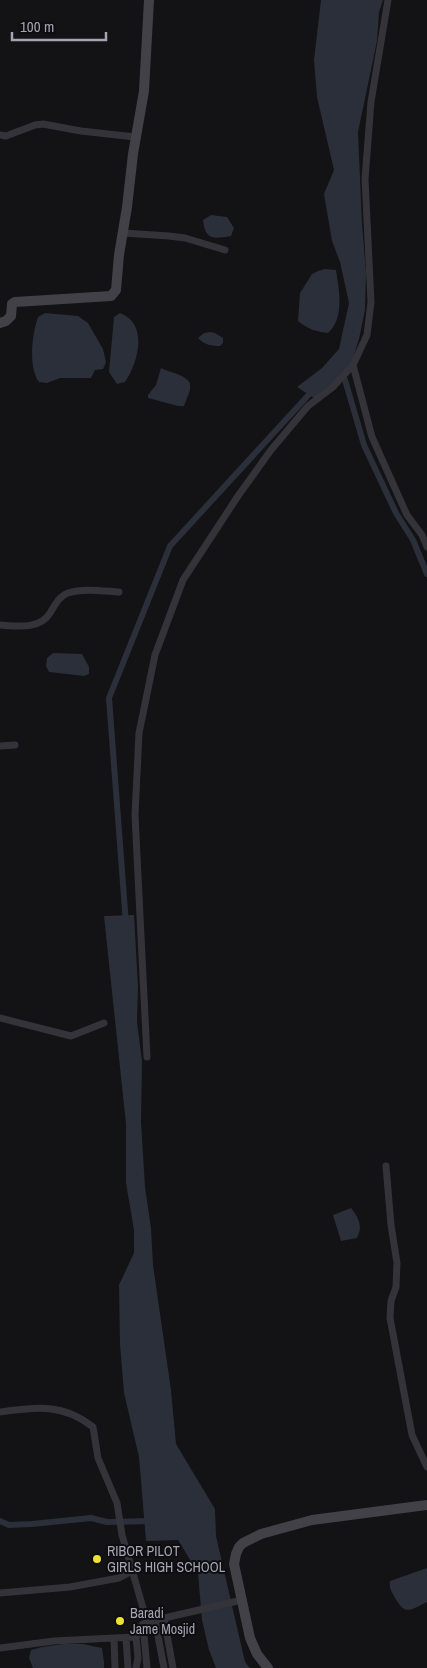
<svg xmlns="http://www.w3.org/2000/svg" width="427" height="1668" font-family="'Archivo Narrow',sans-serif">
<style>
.water{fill:#2b2f39}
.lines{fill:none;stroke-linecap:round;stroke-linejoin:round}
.canal{stroke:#2b2f39;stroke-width:6}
.street{stroke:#343339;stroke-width:7}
.secondary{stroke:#424148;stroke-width:10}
.poi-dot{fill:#ece431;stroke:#0e0d0f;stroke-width:2}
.labels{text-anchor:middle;stroke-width:4;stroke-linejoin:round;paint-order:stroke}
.poi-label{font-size:14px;fill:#a4a4b4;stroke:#0e0d0f;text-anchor:start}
</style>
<rect width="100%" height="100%" fill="#131214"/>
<path class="water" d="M321,0H383L379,12L377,41L358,132L362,224L366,273L365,310L359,339L351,364L336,383L314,398L297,387L322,368L339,349L349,303L340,262L332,241L324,194L334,170L317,97L314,60Z
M211,215L227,217L234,228L231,236C213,239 205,240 203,220Z
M325,269L336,270C339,290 345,318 328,333C317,332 307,329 298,321L300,293L312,274L318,271Z
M45,313L78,316L88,323L103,349L106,362L103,369L95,370L91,378H60L47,383L39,382C28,367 32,334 38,317Z
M120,313C149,324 138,363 125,382L117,384L109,372L114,317Z
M210,332L215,333L223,338V343L220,346C212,346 204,345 198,338L204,333Z
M161,368C171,373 184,374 190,383V390L184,406H178L148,398V395L156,385Z
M53,653L82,654L89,667V674L84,676L49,672L46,666L47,658Z
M134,915L138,987L137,1022L142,1061L141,1122L145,1187L151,1228L153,1265L171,1390L176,1444L215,1509L216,1536L245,1662L250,1668H216L209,1650L202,1620L198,1573L178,1540L146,1541L139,1457L124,1393L120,1344L119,1285L134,1253V1230L126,1183V1124L104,916Z
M351,1208C359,1218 363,1227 357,1238L341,1241L333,1215Z
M427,1568V1602C409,1611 405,1616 394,1596C391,1591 389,1587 390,1581Z
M64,1644H83L102,1648L104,1662V1668H33L29,1658L31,1650L42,1647Z"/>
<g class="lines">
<path class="canal" d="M343,373L364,445L396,513L413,540L427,574
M126,924L109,698L170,546L314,389
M0,1521L9,1525L32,1524L91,1518L107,1522L152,1521"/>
<path class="street" d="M388,0L371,102L365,179L371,302L367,335L353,365L372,437L407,515L422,535L427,547
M0,135L6,136L35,125L43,124L81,131L135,137
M123,233L169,236L185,238L225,250
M0,625C16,626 40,630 50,613C55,605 59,596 68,593C83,588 103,591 119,592
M0,746L15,745
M0,1018L71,1036L104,1023
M147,1057L135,815L139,733L155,655L183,580L238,496L271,450L308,406L333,387L353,365
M386,1166L391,1225L397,1263L396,1287L391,1301L390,1318L412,1435L427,1467
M0,1412C36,1407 63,1403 93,1427L98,1458L117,1503L122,1535L147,1622
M0,1593L70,1587L119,1578L132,1571
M164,1618L173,1668
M155,1620L164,1668
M143,1624L147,1668
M136,1637L138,1658L136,1668
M126,1638L128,1668
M0,1648L54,1641L114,1638
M115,1668L114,1638L136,1637L141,1626L147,1622L242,1600"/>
<path class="secondary" d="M0,323L6,321L11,316L12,304L15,302L111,296L116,290L119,255L127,207L133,154L144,91L149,0
M268,1668L257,1654L250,1638L234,1564L236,1554L239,1547L243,1543L261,1534L312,1520L427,1505"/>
</g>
<g class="poi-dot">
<circle cx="97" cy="1559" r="5"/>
<circle cx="120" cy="1621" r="5"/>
</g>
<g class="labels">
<g class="poi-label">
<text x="107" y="1556">RIBOR PILOT<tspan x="107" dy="16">GIRLS HIGH SCHOOL</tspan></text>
<text x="130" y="1618">Baradi<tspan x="130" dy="16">Jame Mosjid</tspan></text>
</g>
</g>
<path d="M12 32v8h94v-8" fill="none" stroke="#a4a4b4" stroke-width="2.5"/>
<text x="20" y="32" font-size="15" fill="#a4a4b4" stroke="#0e0d0f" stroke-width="4" paint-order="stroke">100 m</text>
</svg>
